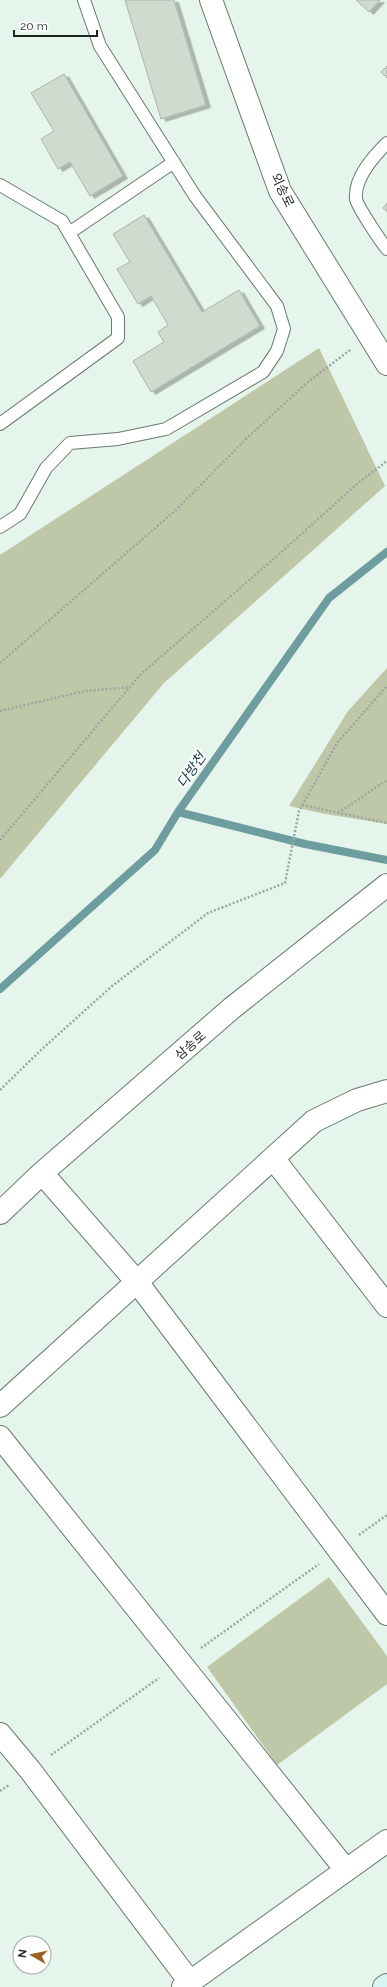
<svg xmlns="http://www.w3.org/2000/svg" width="387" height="1987" font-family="Raleway,'Noto Sans KR',sans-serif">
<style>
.green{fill:#bec8a8}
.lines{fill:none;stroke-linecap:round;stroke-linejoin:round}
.stream{stroke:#6d9d9f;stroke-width:8}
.building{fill:#d0dace;stroke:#abb5a9;filter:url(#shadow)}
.service-casing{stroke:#6b7971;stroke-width:14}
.minor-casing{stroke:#6b7971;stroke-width:24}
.secondary-casing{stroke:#6b7971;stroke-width:24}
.path{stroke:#9ba7a0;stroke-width:2.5;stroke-dasharray:2 2;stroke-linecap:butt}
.service{stroke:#fff;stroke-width:12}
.minor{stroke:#fff;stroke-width:22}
.secondary{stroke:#d7f8f2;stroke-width:22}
.labels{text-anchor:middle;stroke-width:4;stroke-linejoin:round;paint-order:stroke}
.street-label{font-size:13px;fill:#1f2522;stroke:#fff}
.water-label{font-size:14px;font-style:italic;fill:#0e3d3f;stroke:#fff}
</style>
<defs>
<filter id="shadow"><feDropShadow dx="4.5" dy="2.5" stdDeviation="0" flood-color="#0004"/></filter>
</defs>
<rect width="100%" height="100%" fill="#e5f5eb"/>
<path class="green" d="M319,348L385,486L164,683L0,879V555Z
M387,668V824L325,814L289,806L348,711Z
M329,1577L387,1656V1684L277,1765L207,1667Z"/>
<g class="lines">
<path class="stream" d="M178,812L305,844L387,860
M0,989L155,850L178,812L329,598L387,552"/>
</g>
<path class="building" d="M125,0H174L206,105L161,119Z
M356,0H380L369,12Z
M387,66V78L381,72Z
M64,74L123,176L90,196L70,162L58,169L41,139L54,131L31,93Z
M387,203V212L383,208Z
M144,215L202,312L239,290L260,326L151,392L133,361L164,342L158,332L168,325L151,296L138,304L117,269L130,262L113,234Z"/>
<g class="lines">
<g class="service-casing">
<path id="service" d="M387,143C373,157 354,178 356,199C357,206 381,242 387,249
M0,185L62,221L118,317V338L0,424
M69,233L174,162
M0,527L20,514L46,468L70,443L118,439L166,429L263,372L277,351L284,329L277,306L195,196L100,46L84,0"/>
</g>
<g class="minor-casing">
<path id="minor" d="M211,0L280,191L387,364
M273,1158L387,1306
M42,1173L137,1282L387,1614
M0,1213L42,1173L232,1008L387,885
M0,1406L314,1121L357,1100L387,1091
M0,1437L346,1870
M0,1734L30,1770L190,1982
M183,1987L387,1841"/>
</g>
<g class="secondary-casing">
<path id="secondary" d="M384,1987L387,1985"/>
</g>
<path class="path" d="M0,663L176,510L248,437L308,382L350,350
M0,711L85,691L130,687
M302,805L387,823
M338,813L387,780
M0,840L141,674L277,556L357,484L387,461
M0,1090L41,1050L112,986L208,913L285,883L299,811L337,743L387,686
M359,1535L387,1515
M201,1648L319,1564
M51,1755L159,1678
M0,1791L9,1785"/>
<use href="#service" class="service"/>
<use href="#minor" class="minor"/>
<use href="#secondary" class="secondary"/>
</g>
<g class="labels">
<g class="street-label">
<text transform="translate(283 190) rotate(64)" y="5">외송로</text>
<text transform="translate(190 1045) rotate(-41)" y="5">삼송로</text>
</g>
<g class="water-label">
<text transform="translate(191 770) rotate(-55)" y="5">다방천</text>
</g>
</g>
<g transform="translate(32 1955) rotate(279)"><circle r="19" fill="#ffffff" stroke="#a5a8a7"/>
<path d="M0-3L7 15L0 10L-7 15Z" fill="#9c6122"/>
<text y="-6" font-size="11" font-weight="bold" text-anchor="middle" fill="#1f2522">N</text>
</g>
<path d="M14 30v6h83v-6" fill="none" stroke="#1f2522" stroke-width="2"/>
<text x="20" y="30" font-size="12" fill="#1f2522" stroke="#ffffff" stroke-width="3" paint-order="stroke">20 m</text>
</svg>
